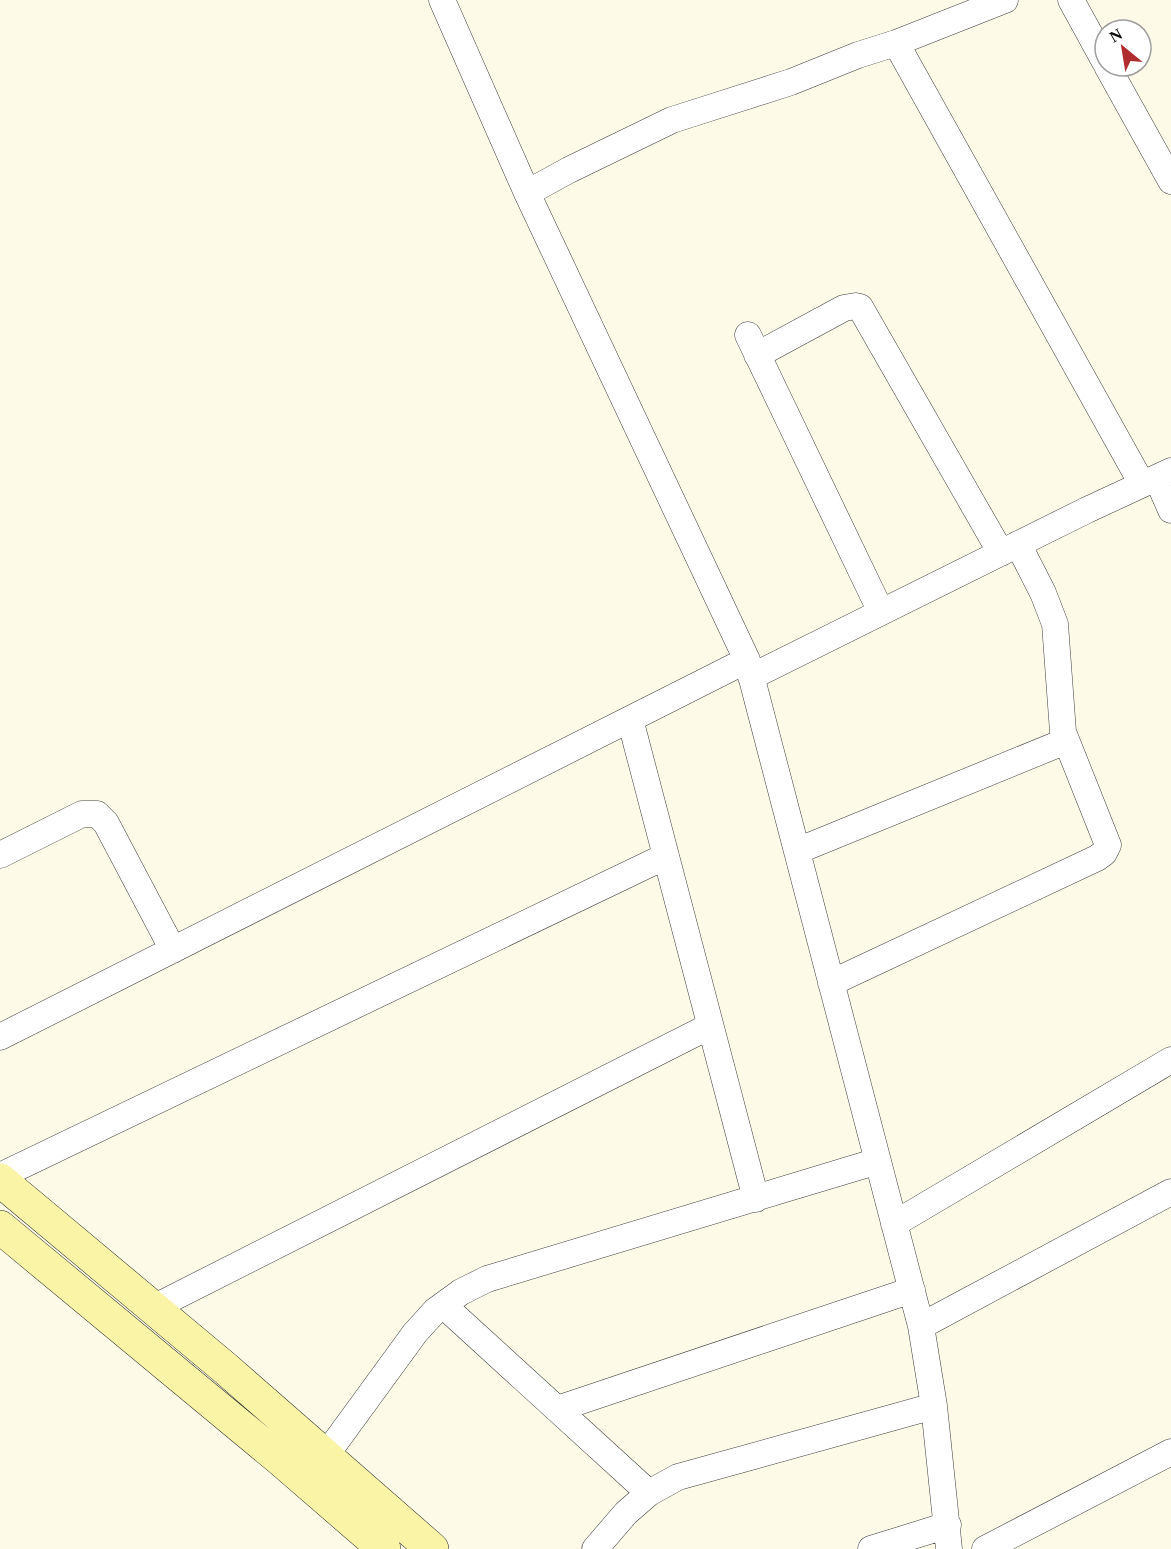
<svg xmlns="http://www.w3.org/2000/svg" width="1171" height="1549" font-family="Georgia,serif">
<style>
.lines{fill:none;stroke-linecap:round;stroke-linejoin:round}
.street-casing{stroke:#3d3d3d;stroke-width:27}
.secondary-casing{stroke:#2c2c2c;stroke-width:34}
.street{stroke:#fff;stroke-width:26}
.secondary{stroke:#faf4a7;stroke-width:33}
</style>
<rect width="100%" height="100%" fill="#fefae8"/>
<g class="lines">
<g class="street-casing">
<path id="street" d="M442,0L527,193L747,660L921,1326L934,1406L949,1549
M1071,0L1105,62
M896,43L1142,484
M1107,66L1171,181
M527,193L569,170L672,120L791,82L858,55L896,43L1005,0
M748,335L881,612
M757,355L844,308L856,306L860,307L1001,553
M1157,478L1171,510
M751,677L1087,510L1171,471
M630,719L756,1199
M797,851L1066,741
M0,855L82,814H97L106,823L173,950
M831,983L1097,858L1104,853L1108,845L1063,732L1055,624L1043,593L1018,544
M0,1037L747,660
M0,1176L666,856
M894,1224L1171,1060
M443,1305L649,1493
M153,1308L710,1026
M921,1326L1171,1192
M557,1409L912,1290
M326,1455L415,1333L435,1311L461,1292L487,1279L878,1161
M595,1549L626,1513L649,1493L678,1477L934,1406
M871,1549L948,1525
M985,1549L1171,1452"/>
</g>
<g class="secondary-casing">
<path id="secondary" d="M0,1180L225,1368L432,1549
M0,1227L280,1459L384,1549"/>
</g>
<use href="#street" class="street"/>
<use href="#secondary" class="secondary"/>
</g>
<g transform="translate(1123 48) rotate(330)"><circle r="28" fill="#ffffff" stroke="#9d9d9d" stroke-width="1.5"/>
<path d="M0-4.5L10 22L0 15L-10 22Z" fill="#b02c2e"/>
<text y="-9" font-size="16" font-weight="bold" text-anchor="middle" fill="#0a0a0a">N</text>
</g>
</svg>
